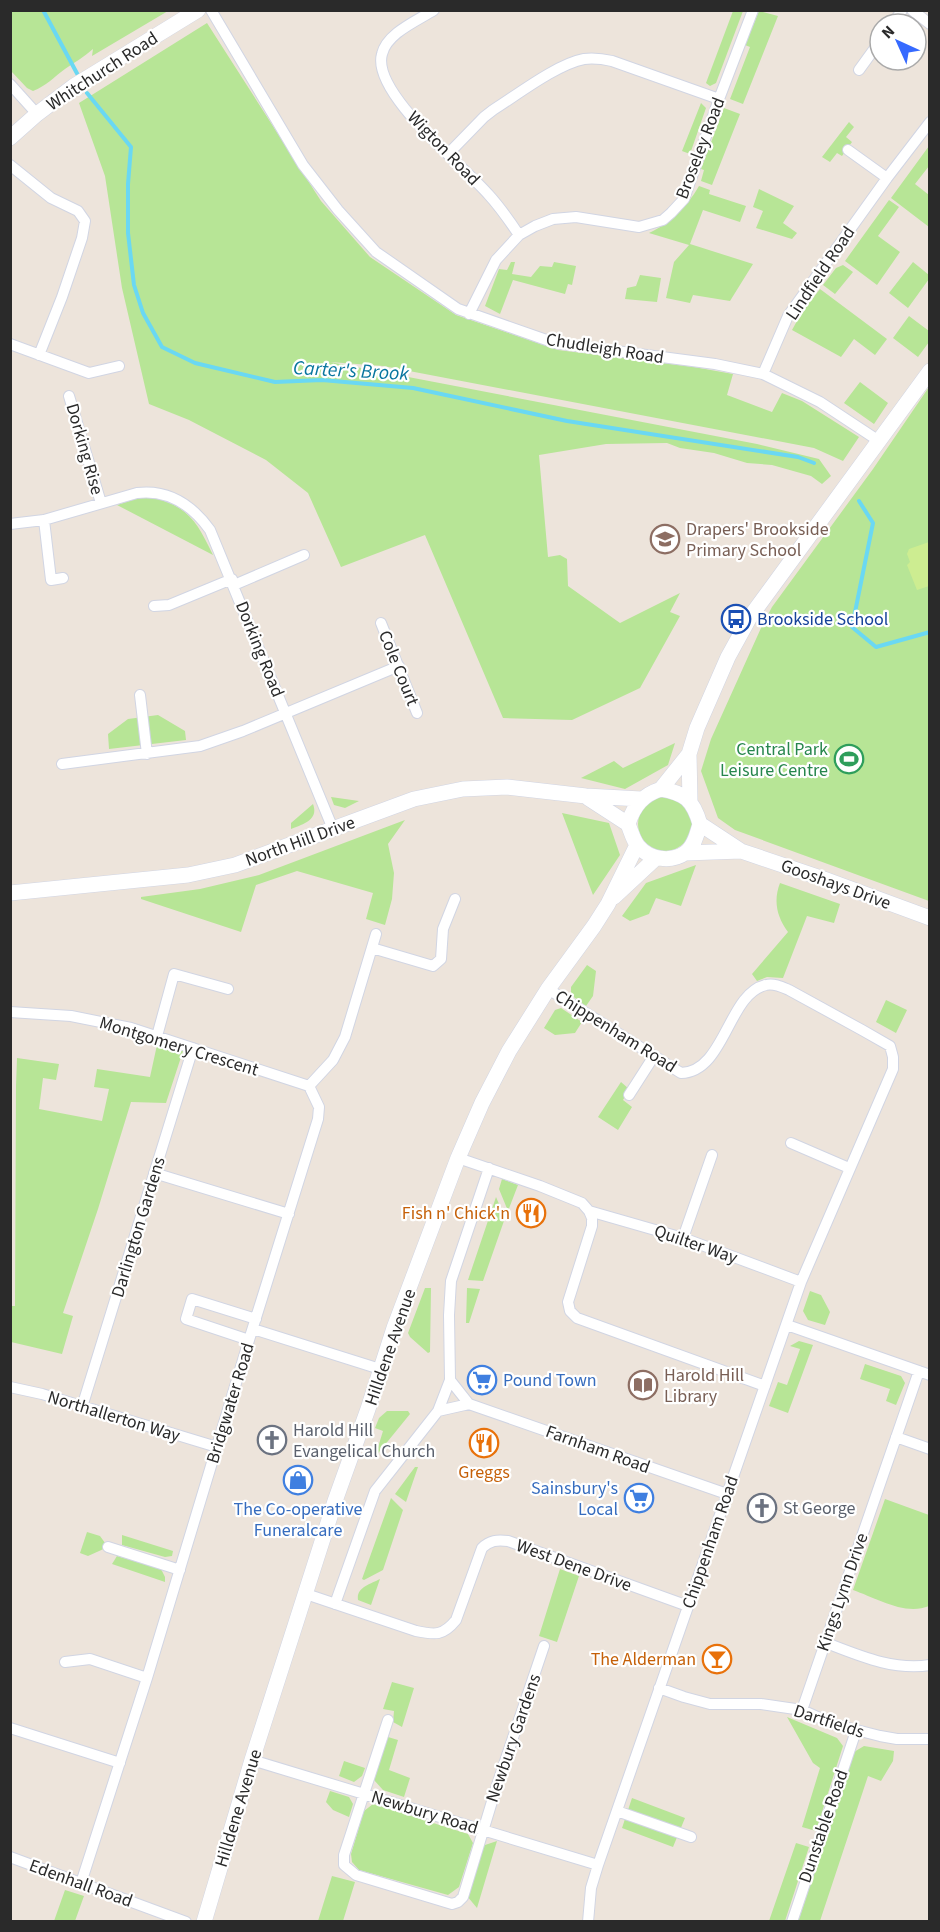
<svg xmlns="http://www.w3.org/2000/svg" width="940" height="1932" font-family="'Source Sans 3',sans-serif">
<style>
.green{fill:#b7e596}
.pitch{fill:#cded91}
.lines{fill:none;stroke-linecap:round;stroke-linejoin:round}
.stream{stroke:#6ad8f3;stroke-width:4}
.street-casing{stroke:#d1d5e3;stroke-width:12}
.secondary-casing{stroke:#d1d5e3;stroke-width:16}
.street{stroke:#fff;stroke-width:10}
.secondary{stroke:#fff;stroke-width:15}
.labels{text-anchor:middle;stroke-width:4.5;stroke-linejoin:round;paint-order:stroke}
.street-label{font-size:18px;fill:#2a2a2a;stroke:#fff}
.education-label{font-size:18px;fill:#785e54;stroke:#fff;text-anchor:start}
.transit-label{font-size:18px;fill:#164399;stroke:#fff;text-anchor:start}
.leisure-label{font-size:18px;fill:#27864d;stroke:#fff;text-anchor:end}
.food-label{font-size:18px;fill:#c56008;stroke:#fff;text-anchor:end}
.shop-label{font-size:18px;fill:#366cbe;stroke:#fff;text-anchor:start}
.worship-label{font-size:18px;fill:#5b616d;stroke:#fff;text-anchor:start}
.water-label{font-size:20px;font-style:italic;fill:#09769f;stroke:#fff}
</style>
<rect width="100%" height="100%" fill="#ede4db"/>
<path class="green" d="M11,10H168V11L92,56L93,49C84,57 75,62 65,69C54,77 46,86 33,91L27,88L11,71Z
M733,11H743L716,83L710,86L706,83Z
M759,11L778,16L743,104L730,99L750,47L745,45Z
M207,23L321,201L370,257L456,315L558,350L694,367L733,374L727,395L772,412L782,393L802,401L859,437L843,461L814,448L383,366L330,362L757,444L819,459L831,476L822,484L811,476L772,465L747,463L714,453L680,448L667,443L606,444L539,455L548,557L560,555L567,559L568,586L620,623L680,593L670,612L680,616L640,688L572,720L503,718L425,535L341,567L308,493L266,460L189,420L149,404L122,288L105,176L79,103Z
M701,103L706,108L690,154L682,151Z
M724,108L740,114L712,185L701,181L704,170L701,169Z
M849,122L854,127L846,137L852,142L842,156L837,153L830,162L822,157Z
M929,146V166L915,184L929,195V227L891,198Z
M699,186L710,190L709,194L746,206L740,222L703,210L690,244L753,264L730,301L693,295L690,303L666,298L674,262L689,245L649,233C672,222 686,208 699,186Z
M759,189L794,206L783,223L797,233L792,239L756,228L763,211L753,207Z
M889,200L899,207L878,236L900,252L877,285L845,261Z
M511,262H515L512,274L531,277L540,266L552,267L554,262L576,266L572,285L568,284L565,294L513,280L500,314L485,306L499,269L507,270Z
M913,262L929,275V279L908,308L889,293Z
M843,265L853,272L835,294L823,285L836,268Z
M640,275L661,278L657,302L625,299L627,288L636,286Z
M820,289L887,339L875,355L854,339L841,357L792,330L802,312Z
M909,316L929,331V342L918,357L893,338Z
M860,382L888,403L874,424L844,403Z
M929,387V901L735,830L718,818L701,771L711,739L761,628L772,607L873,469Z
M150,497C188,505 197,522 213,555L117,505L135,499Z
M158,715L185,731L186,740L109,749L108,734L128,719Z
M675,743L668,765L625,789L581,778L614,761L623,768Z
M638 824a27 27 0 1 1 54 0a27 27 0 1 1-54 0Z
M331,797L359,801L345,808L334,805Z
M313,804C319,820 303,824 291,829V823Z
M562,813L609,823L620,855L593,895Z
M405,820L388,844L394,873L392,899L385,925L366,919L373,893L297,871L256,885L241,932L141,899V897L200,889L259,875Z
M696,865L681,906L656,898L649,914L630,921L622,916L646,883Z
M780,883L840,904L834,923L807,916L783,978L767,977L757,981L752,974L788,932C777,917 773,901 780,883Z
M587,965L596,971L593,996L586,1006L571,995V987Z
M886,1000L907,1010L896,1033L876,1022Z
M561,1008L582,1022L575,1033L555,1035L544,1028L555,1010Z
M157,1045L183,1051L166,1103L131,1102L98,1209L63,1313L73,1316L62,1354L11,1342V1306H15L16,1086L17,1058L59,1064L56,1080L43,1078L39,1109L102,1121L109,1089L94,1087L97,1069L150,1077Z
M621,1082L629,1089L623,1100L632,1107L618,1130L598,1117Z
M502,1179L518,1185L508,1211L499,1189Z
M496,1197L505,1218L483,1281L468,1280Z
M425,1288H431L430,1352L428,1353L410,1337L408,1333Z
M467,1288L480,1289L469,1323H466Z
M810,1291L821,1295L830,1312L825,1325L808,1320L803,1311Z
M799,1341L813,1345L788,1413L769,1406L778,1382L787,1385L800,1349L790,1346Z
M865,1364L901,1376L905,1383L896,1405L886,1401L890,1389L860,1379Z
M387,1411H408L410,1414L375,1457L383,1431L375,1428L379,1418Z
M415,1467H418L406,1502L395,1494Z
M391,1498L403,1510L383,1570L364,1580L362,1579Z
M885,1499L929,1515V1606C905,1616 876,1598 853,1590Z
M87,1532L100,1536L108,1547L88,1556L80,1553Z
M122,1535L173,1551L172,1556L165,1557L122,1545Z
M117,1556L161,1569L165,1577V1582L112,1564Z
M560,1569L579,1576L557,1642L539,1636Z
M380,1579L371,1605L358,1600C356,1587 371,1584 380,1579Z
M392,1682L414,1688L402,1727L393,1722L394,1711L383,1709Z
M787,1717L837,1738L843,1746L816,1831L802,1827L820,1768L813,1763Z
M388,1737L398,1740L389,1770L410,1778L404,1797L383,1790L374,1780Z
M864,1746L894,1751L893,1761L881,1781L868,1776L820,1921L798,1922L854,1752Z
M344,1761L365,1768L362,1776L354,1782L339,1776Z
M330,1791L349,1797L353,1804L349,1817L333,1810L326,1802Z
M632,1798L685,1818L673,1847L622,1828Z
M373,1804L468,1834L473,1843L459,1887L448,1895L359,1870L352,1862L351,1854L364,1811Z
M497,1841L477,1908L467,1896L482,1846Z
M796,1843L809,1847L785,1921H769Z
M332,1876L355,1882L343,1921H318Z
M65,1890L84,1896L75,1921H54Z"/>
<path class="pitch" d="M929,542V586L917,590L907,565L910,562L907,554L909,549Z"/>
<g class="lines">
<path class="stream" d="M43,10L80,79
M87,93L131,147L128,184V233L134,285L143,313L162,347L195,363L275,382L322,380L413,388L567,421L798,457L814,463
M859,501L873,523L852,627L876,647L930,632"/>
<g class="street-casing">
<path id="street" d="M211,10L303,165L338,210L376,252L458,309L555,343L715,364L763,374L820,402L879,441
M434,10C417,21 387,33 382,54C371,93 464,166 488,194C500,207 509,220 519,235
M912,10L930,24
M893,24L902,10
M859,70L880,41
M10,84L37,114
M848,150L887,178
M448,154L484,117L493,110C517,95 557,64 584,59C593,58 603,59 612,61L719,99
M10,165L51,198L78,211L85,221L82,238L62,297L39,355
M469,314L496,260L519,235L535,226L553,219L576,217L639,227L663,220L671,213L684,199L719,99L753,10
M10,344L89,373L119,366
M763,374L788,316L887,178L930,122
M69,396L101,503
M44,520L51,580L63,578
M10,524L44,520L137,493C169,489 192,505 210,530L333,829
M234,585L304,555
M154,606L169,605L232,579
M381,623L417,713
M140,695L147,754
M62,764L200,746L243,731L399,666
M372,948L433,966L441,959L443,929L455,899
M548,989L681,1073C725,1072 728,993 766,985C774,983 782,987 789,990L862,1030L890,1046L893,1057V1069L801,1282L598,1865L591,1888L588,1922
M10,1012L71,1016L131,1028L309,1086
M157,1036L174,974L228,989
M629,1095L654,1056
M791,1143L849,1168
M458,1158L540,1186L582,1203L589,1211L592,1218V1226L568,1302L570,1311L577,1318L765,1386
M154,1173L289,1214
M589,1211L683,1238L801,1282
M683,1238L712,1155
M787,1325L930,1375
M253,1329L380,1369
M249,1340L186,1319L192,1299L256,1319
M450,1380L469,1404L727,1494
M10,1387L42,1394L217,1447
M82,1407L193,1048
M438,1411L469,1404
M896,1437L930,1449
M108,1547L180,1570
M306,1594L416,1631C435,1635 443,1636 456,1620L482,1548C490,1540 497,1540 508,1541L688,1606
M335,1604L375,1491L438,1411L450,1380L449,1315L451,1281L489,1168
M824,1642C858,1655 893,1671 930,1665
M65,1662L90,1659L147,1678
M659,1688L684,1697L710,1704H761L802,1710L833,1724L880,1736L897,1739H930
M802,1710L919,1371
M388,1720L344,1855V1865L356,1875L452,1904L458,1902L463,1897L497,1785L544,1646
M10,1728L120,1763
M252,1760L598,1865
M617,1811L691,1837
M10,1857L186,1922
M81,1883L147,1678L249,1340L318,1119L319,1107L309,1086L333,1060L345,1037L376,934
M792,1922L856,1731"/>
</g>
<g class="secondary-casing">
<path id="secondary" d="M10,138L37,114L74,86L198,10
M661,789C685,793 693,800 700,824C697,834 694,847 685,853C670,863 649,859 638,846C633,840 631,831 628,824C634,805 643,795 661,789Z
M661,789L689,754
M588,798L628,824
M690,801L689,754L697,728L728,657L750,617L930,371
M700,824L741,851L824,879L930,918
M685,853L741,851
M10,893L188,875L235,865L414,799L463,789L507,787L586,796L641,799
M614,897L656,858
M204,1922L252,1760L335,1501L368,1409L394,1328L458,1158L482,1103L509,1051L548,989L594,926L608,904L637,845"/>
</g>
<use href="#street" class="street"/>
<use href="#secondary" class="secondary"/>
</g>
<defs>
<g id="school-ring" transform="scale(1.5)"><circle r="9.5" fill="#fff" stroke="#8d6e63" stroke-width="1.5"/><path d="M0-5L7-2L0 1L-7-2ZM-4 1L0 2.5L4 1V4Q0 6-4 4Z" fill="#8d6e63"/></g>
<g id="bus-ring" transform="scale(1.5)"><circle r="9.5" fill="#fff" stroke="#1a4fb4" stroke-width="1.5"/><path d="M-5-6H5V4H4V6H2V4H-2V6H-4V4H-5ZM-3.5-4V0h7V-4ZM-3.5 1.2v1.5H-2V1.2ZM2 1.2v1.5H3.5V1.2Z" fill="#1a4fb4"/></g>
<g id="stadium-ring" transform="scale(1.5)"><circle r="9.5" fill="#fff" stroke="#2e9e5b" stroke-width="1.5"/><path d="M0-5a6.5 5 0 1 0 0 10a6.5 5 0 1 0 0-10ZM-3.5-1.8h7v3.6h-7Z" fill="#2e9e5b"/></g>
<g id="restaurant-ring" transform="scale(1.5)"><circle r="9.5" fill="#fff" stroke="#e8710a" stroke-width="1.5"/><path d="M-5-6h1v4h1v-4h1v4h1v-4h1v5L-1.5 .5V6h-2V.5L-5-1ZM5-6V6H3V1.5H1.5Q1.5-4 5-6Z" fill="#e8710a"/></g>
<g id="supermarket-ring" transform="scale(1.5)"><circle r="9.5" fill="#fff" stroke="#3f7fe0" stroke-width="1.5"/><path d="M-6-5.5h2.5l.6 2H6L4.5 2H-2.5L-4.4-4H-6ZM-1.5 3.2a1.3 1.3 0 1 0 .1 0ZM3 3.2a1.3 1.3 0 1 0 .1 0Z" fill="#3f7fe0"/></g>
<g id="library-ring" transform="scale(1.5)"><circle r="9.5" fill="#fff" stroke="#8d6e63" stroke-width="1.5"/><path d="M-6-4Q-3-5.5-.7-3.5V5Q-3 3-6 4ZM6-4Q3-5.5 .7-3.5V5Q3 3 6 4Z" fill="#8d6e63"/></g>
<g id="church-ring" transform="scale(1.5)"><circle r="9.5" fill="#fff" stroke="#6b7280" stroke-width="1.5"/><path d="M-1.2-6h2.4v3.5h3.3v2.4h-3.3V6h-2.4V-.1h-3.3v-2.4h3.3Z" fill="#6b7280"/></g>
<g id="shop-ring" transform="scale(1.5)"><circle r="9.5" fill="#fff" stroke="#3f7fe0" stroke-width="1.5"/><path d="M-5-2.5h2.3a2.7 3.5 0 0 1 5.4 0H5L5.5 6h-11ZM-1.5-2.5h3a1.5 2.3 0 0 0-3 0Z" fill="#3f7fe0"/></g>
<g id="bar-ring" transform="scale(1.5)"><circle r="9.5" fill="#fff" stroke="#e8710a" stroke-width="1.5"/><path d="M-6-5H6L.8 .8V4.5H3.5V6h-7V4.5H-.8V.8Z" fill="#e8710a"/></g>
</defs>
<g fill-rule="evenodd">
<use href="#school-ring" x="665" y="539"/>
<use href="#bus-ring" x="736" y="619"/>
<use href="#stadium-ring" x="849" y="759"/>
<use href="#restaurant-ring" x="531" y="1213"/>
<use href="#supermarket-ring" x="482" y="1380"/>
<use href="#library-ring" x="643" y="1385"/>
<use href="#church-ring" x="272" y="1440"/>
<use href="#restaurant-ring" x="484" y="1443"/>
<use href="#shop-ring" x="298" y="1480"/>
<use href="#supermarket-ring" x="639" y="1498"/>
<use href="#church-ring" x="762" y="1508"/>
<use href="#bar-ring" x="717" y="1659"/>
</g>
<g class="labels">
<g class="street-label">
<text transform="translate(102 71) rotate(-33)" y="6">Whitchurch Road</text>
<text transform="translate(444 148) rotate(46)" y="6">Wigton Road</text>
<text transform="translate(700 148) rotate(-69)" y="6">Broseley Road</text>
<text transform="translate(820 273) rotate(-56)" y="6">Lindfield Road</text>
<text transform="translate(605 348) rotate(9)" y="6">Chudleigh Road</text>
<text transform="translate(85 449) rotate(74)" y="6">Dorking Rise</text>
<text transform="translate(260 649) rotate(68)" y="6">Dorking Road</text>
<text transform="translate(399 668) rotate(68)" y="6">Cole Court</text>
<text transform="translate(300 841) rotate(-20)" y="6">North Hill Drive</text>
<text transform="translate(836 884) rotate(20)" y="6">Gooshays Drive</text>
<text transform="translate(616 1031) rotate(32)" y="6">Chippenham Road</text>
<text transform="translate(179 1046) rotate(17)" y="6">Montgomery Crescent</text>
<text transform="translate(138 1227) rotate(-73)" y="6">Darlington Gardens</text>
<text transform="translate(696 1244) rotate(19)" y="6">Quilter Way</text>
<text transform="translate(390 1347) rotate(-71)" y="6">Hilldene Avenue</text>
<text transform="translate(230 1403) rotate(-73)" y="6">Bridgwater Road</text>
<text transform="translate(114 1416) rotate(17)" y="6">Northallerton Way</text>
<text transform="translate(598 1449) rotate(20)" y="6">Farnham Road</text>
<text transform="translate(710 1542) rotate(-71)" y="6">Chippenham Road</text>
<text transform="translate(574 1565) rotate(20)" y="6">West Dene Drive</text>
<text transform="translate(842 1592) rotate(-71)" y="6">Kings Lynn Drive</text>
<text transform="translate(829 1721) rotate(18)" y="6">Dartfields</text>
<text transform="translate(513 1738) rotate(-71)" y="6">Newbury Gardens</text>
<text transform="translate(238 1808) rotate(-73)" y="6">Hilldene Avenue</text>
<text transform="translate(425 1812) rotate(17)" y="6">Newbury Road</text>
<text transform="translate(823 1826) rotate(-71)" y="6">Dunstable Road</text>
<text transform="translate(81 1883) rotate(20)" y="6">Edenhall Road</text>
</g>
<g class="education-label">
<text x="686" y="535">Drapers' Brookside<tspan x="686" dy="21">Primary School</tspan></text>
<text x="664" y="1381">Harold Hill<tspan x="664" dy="21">Library</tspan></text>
</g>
<g class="transit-label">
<text x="757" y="625">Brookside School</text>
</g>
<g class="leisure-label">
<text x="828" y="755">Central Park<tspan x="828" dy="21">Leisure Centre</tspan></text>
</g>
<g class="food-label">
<text x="510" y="1219">Fish n' Chick'n</text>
<text x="484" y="1478" text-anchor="middle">Greggs</text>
<text x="696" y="1665">The Alderman</text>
</g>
<g class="shop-label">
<text x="503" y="1386">Pound Town</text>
<text x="618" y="1494" text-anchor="end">Sainsbury's<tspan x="618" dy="21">Local</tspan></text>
<text x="298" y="1515" text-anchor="middle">The Co-operative<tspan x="298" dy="21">Funeralcare</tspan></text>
</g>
<g class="worship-label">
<text x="293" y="1436">Harold Hill<tspan x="293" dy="21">Evangelical Church</tspan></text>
<text x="783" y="1514">St George</text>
</g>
<g class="water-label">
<text transform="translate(351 370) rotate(3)" y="7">Carter's Brook</text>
</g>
</g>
<rect width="940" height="1932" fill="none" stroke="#2a2a2a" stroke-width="24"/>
<g transform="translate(898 42) rotate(315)"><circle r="28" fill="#ffffff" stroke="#aaaaaa" stroke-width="1.5"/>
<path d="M0-4.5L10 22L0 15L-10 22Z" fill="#366aff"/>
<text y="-9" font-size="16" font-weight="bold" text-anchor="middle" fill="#2a2a2a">N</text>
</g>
</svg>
